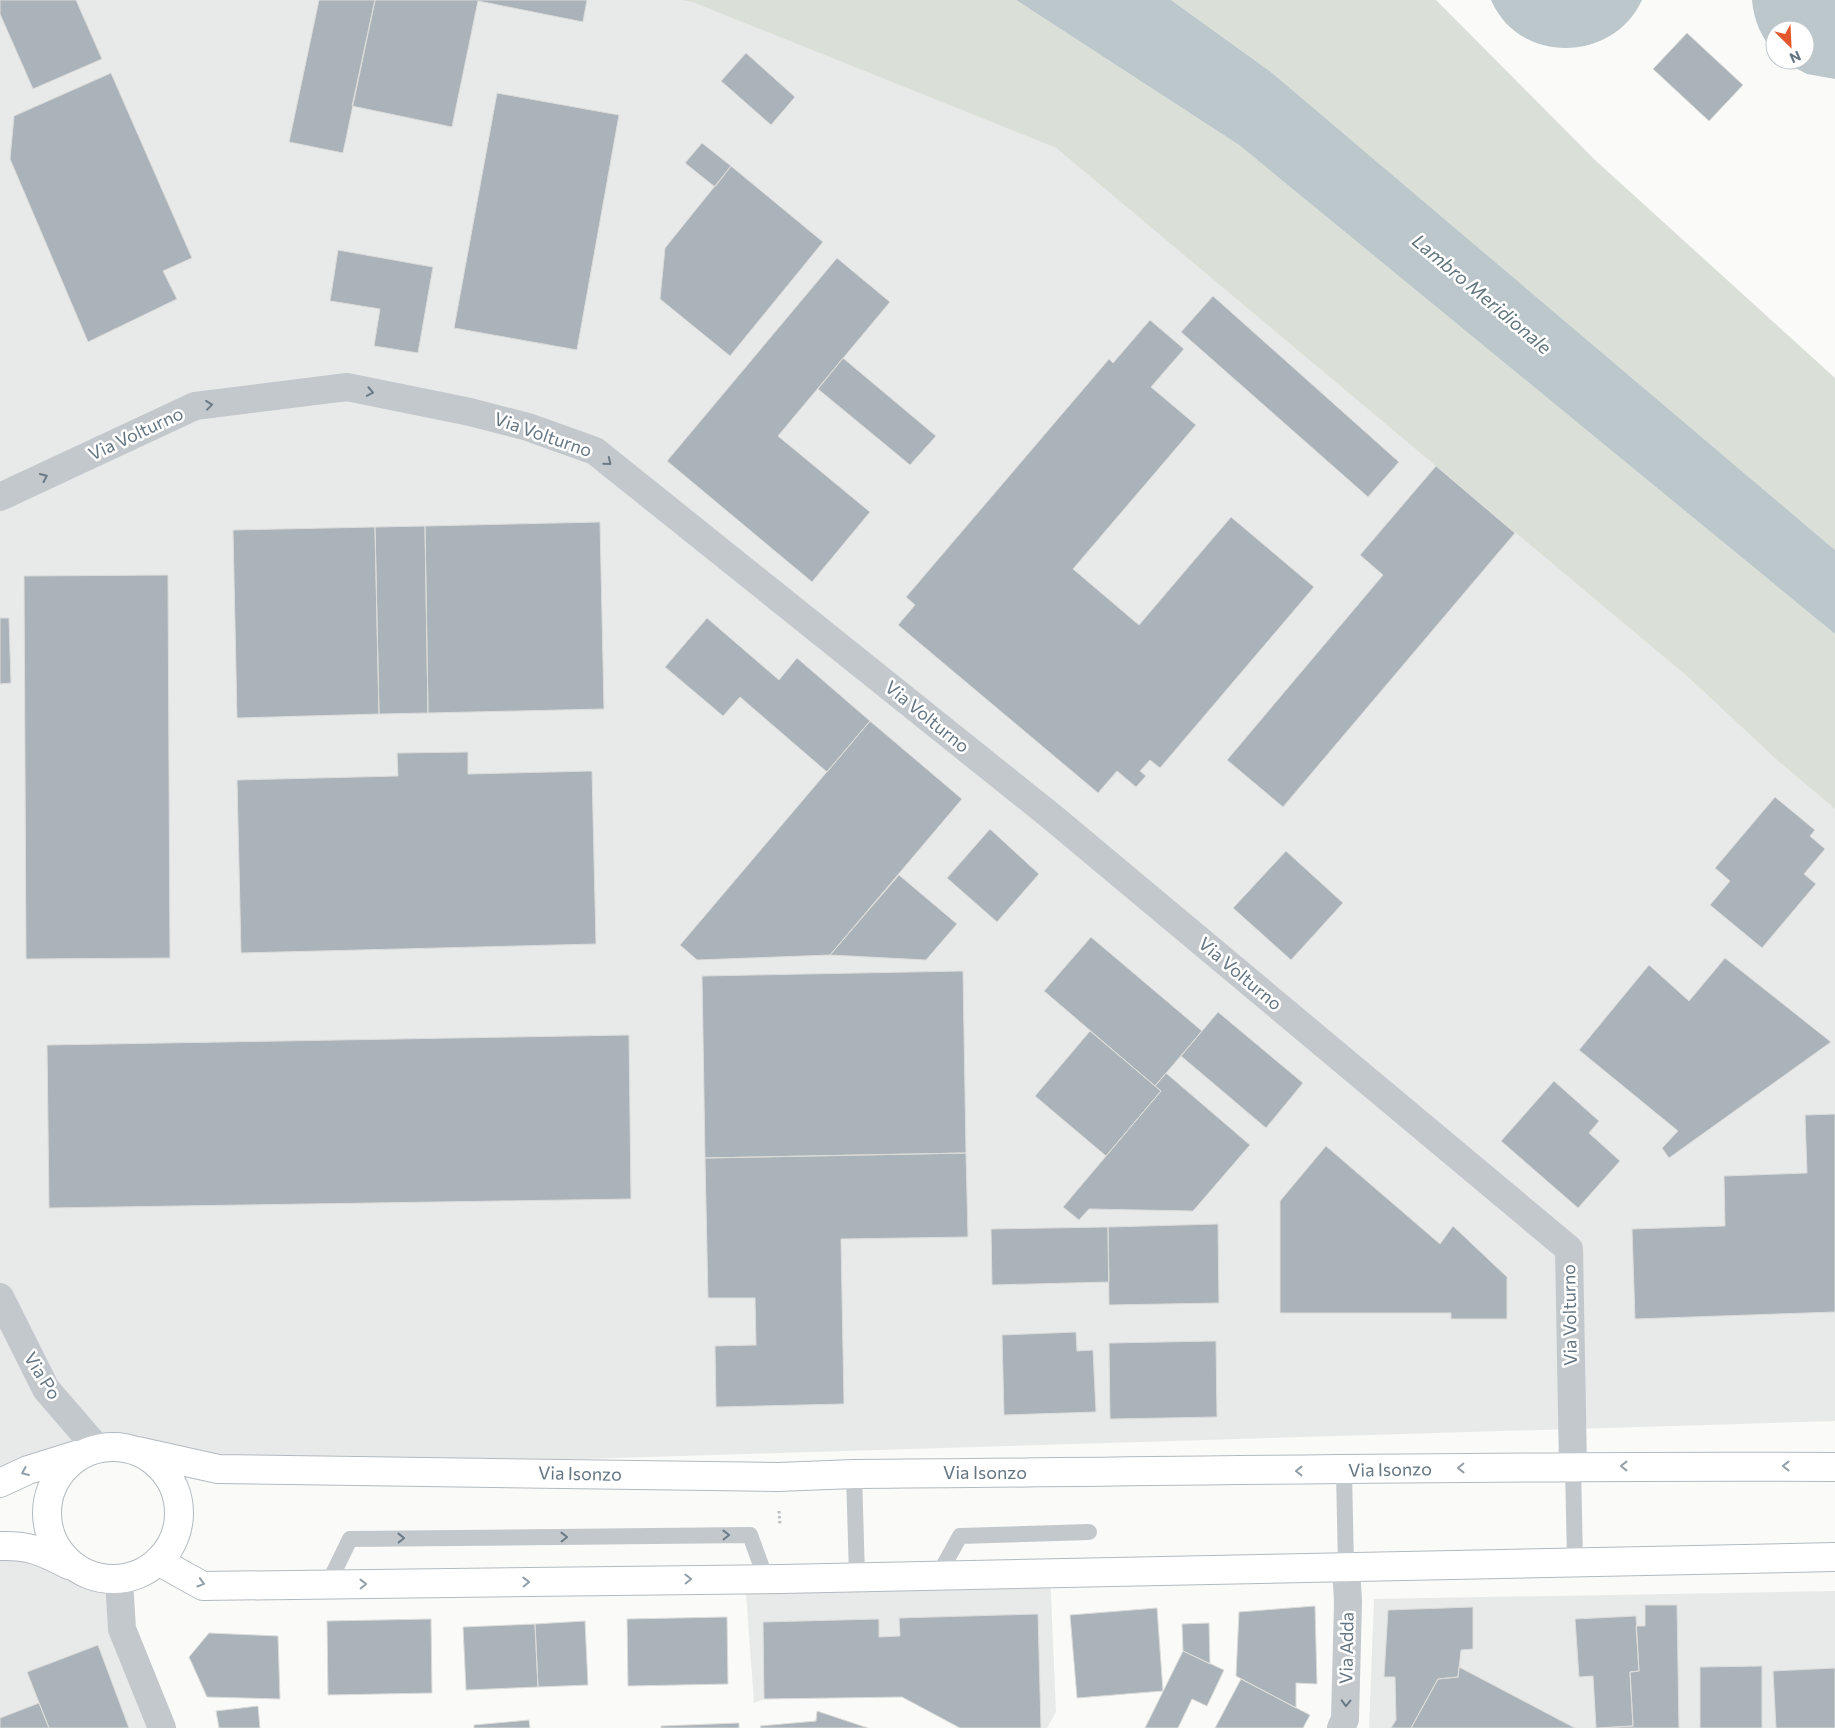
<svg xmlns="http://www.w3.org/2000/svg" width="1835" height="1728" font-family="Commissioner,sans-serif">
<style>
.built{fill:#e8e9e9}
.green{fill:#dadfd7}
.water{fill:#bbc7cb}
.building{fill:#aab3b9;stroke:#dcdcda}
.lines{fill:none;stroke-linecap:round;stroke-linejoin:round}
.secondary-casing{stroke:#b3babf;stroke-width:30}
.path{stroke:#bbbfc2;stroke-width:3;stroke-dasharray:2.5 2.5;stroke-linecap:butt}
.service{stroke:#c3c8cc;stroke-width:16}
.minor{stroke:#c3c8cc;stroke-width:28}
.secondary{stroke:#fff;stroke-width:28}
.oneway{stroke:#6a7a87}
.oneway2{stroke:#939fa8}
.labels{text-anchor:middle;stroke-width:5;stroke-linejoin:round;paint-order:stroke}
.street-label{font-size:18px;fill:#657683;stroke:#fff}
.water-label{font-size:19px;font-style:italic;fill:#60757c;stroke:#fff}
</style>
<rect width="100%" height="100%" fill="#fafaf8"/>
<path class="built" d="M0,0H680L692,2L1056,148L1689,678L1777,760L1835,809V1421L250,1469L109,1446L0,1483Z
M0,1546L44,1552L89,1576L119,1580L162,1728H0Z
M1050,1572L1056,1712L1047,1728H960L902,1697L764,1699L754,1703L745,1579Z
M1835,1591V1728H1369L1374,1599Z"/>
<path class="green" d="M680,0H1016L1239,145L1835,634V809L1777,760L1689,678L1056,148L692,2Z
M1171,0H1436L1595,160L1835,378V550L1271,72Z"/>
<path class="water" d="M1016,0H1171L1271,72L1835,550V634L1239,145Z
M1491,0H1642C1613,63 1519,65 1491,0Z
M1752,0H1835V79L1807,74L1782,61L1805,60V30H1775V53C1761,37 1754,21 1752,0Z"/>
<path class="building" d="M0,0H76L102,59L33,89L0,14Z
M319,0H375L343,153L289,142Z
M375,0H587L583,22L478,1L452,127L352,106Z
M1687,33L1743,85L1709,121L1653,69Z
M746,53L795,97L771,125L721,81Z
M111,73L192,258L163,271L177,299L88,342L10,159L14,116Z
M497,93L619,115L577,350L454,328Z
M702,143L731,166L715,187L685,163Z
M731,166L823,242L730,356L660,299L665,248Z
M338,250L433,267L418,353L374,346L380,309L330,301Z
M837,258L890,302L778,436L870,512L812,582L667,461Z
M1213,296L1399,462L1368,497L1181,332Z
M1150,320L1184,349L1151,387L1196,425L1073,569L1139,625L1231,517L1314,587L1160,768L1150,760L1140,771L1146,776L1136,787L1117,771L1098,793L898,625L915,605L906,597L1109,359L1113,363Z
M843,358L936,436L910,465L818,389Z
M1436,466L1515,533L1283,807L1227,760L1383,575L1360,555Z
M600,522L604,709L428,713L425,526Z
M425,526L428,713L379,714L375,527Z
M375,527L379,714L237,718L233,530Z
M168,575L170,958L26,959L24,576Z
M0,618H9L11,683L0,684Z
M707,618L779,680L797,658L870,721L827,772L740,697L723,716L665,667Z
M870,721L962,799L830,955L697,960L680,945Z
M468,752V774L592,771L596,944L241,953L237,780L398,776L397,753Z
M1775,797L1815,830L1810,836L1825,849L1804,874L1816,884L1762,948L1710,905L1730,881L1715,868Z
M990,829L1039,874L997,922L947,878Z
M1286,851L1343,903L1291,960L1233,908Z
M899,875L957,924L926,960L830,955Z
M1091,937L1202,1031L1155,1086L1044,991Z
M1725,958L1831,1042L1669,1158L1662,1148L1678,1131L1579,1050L1649,965L1689,1001Z
M963,971L966,1153L705,1158L702,976Z
M1218,1012L1303,1083L1266,1128L1181,1056Z
M1090,1031L1161,1091L1106,1156L1035,1096Z
M629,1035L631,1199L49,1208L47,1045Z
M1166,1073L1250,1145L1193,1211L1089,1209L1079,1220L1063,1207L1161,1091L1155,1086Z
M1554,1081L1599,1121L1589,1133L1620,1161L1578,1208L1501,1141Z
M1835,1114V1312L1635,1319L1632,1229L1725,1226L1724,1176L1807,1173L1805,1115Z
M1326,1146L1440,1244L1453,1226L1507,1277V1319H1451V1313H1280V1201Z
M966,1153L968,1237L841,1239L844,1404L716,1407L715,1346L756,1345L755,1298H708L705,1158Z
M1218,1224L1219,1303L1109,1305L1108,1227Z
M1108,1227L1109,1282L992,1285L991,1229Z
M1076,1332L1077,1351L1093,1350L1096,1412L1004,1415L1002,1335Z
M1216,1341L1217,1417L1110,1419L1109,1343Z
M1645,1605H1677L1679,1728H1602L1633,1726L1630,1672L1639,1671L1636,1626H1645Z
M1315,1606L1317,1684L1296,1683V1708L1236,1676L1239,1612Z
M1473,1607V1649L1461,1650L1458,1677L1438,1679L1411,1728H1391L1396,1720L1395,1677H1384L1388,1610Z
M1157,1608L1163,1691L1077,1698L1070,1615Z
M1038,1614L1041,1728H960L902,1697L764,1699L763,1622L879,1619V1637L900,1636L899,1618Z
M1636,1616L1639,1671L1630,1672L1633,1726L1596,1728L1593,1676L1579,1677L1575,1619Z
M727,1617L728,1684L628,1686L627,1619Z
M431,1619L432,1693L328,1695L327,1621Z
M585,1621L588,1685L538,1687L535,1624Z
M1209,1623L1210,1664L1183,1651L1182,1624Z
M535,1624L538,1687L466,1690L463,1627Z
M209,1633L278,1636L280,1699L207,1697L189,1657Z
M98,1645L129,1728H49L27,1672Z
M1183,1651L1224,1670L1207,1706L1192,1699L1178,1728H1145Z
M1762,1666V1728H1700V1667Z
M1459,1667L1575,1728H1411L1438,1679L1458,1677Z
M1835,1668V1728H1776L1773,1671Z
M1241,1679L1310,1715L1303,1728H1215Z
M39,1703L49,1728H0V1718Z
M258,1706L260,1728H219L216,1711Z
M817,1711L868,1728H761L760,1726L816,1721Z
M529,1720L530,1728H474V1725Z
M739,1723V1728H661V1726Z"/>
<g class="lines">
<g class="secondary-casing">
<path id="secondary" d="M47 1513a66 66 0 1 1 132 0a66 66 0 1 1-132 0Z
M137,1451L218,1469L778,1477L854,1474C1181,1472 1508,1465 1835,1467
M0,1483L28,1470L76,1455
M0,1546C31,1545 43,1552 69,1565
M158,1561L203,1586L781,1579L1835,1557"/>
</g>
<path class="path" d="M779,1511L780,1525"/>
<path class="service" d="M1573,1466L1575,1561
M1344,1471L1346,1567
M854,1474L857,1576
M939,1574L960,1536L1089,1532
M328,1584L350,1539L750,1535L766,1579"/>
<path class="minor" d="M0,497L195,406L347,387L470,412L528,427L595,451L1052,817L1569,1249L1573,1466
M0,1297L46,1389L97,1448
M119,1580L122,1629L162,1728
M1341,1728L1345,1719L1348,1602L1346,1567"/>
<use href="#secondary" class="secondary"/>
</g>
<defs><path id="oneway-chevron" d="M-2-3.5L2.5 0L-2 3.5" fill="none" stroke-width="1.6" stroke-linecap="round" stroke-linejoin="round" transform="scale(1.25)"/></defs>
<g class="oneway">
<use href="#oneway-chevron" transform="translate(370 392) rotate(11)"/>
<use href="#oneway-chevron" transform="translate(209 405) rotate(-7)"/>
<use href="#oneway-chevron" transform="translate(608 462) rotate(39)"/>
<use href="#oneway-chevron" transform="translate(44 477) rotate(-25)"/>
<use href="#oneway-chevron" transform="translate(726 1535) rotate(-1)"/>
<use href="#oneway-chevron" transform="translate(564 1537) rotate(-1)"/>
<use href="#oneway-chevron" transform="translate(401 1538) rotate(-1)"/>
<use href="#oneway-chevron" transform="translate(1346 1703) rotate(91)"/>
</g>
<g class="oneway2">
<use href="#oneway-chevron" transform="translate(1624 1466) rotate(-180)"/>
<use href="#oneway-chevron" transform="translate(1786 1466) rotate(-180)"/>
<use href="#oneway-chevron" transform="translate(1461 1468) rotate(179)"/>
<use href="#oneway-chevron" transform="translate(1299 1471) rotate(180)"/>
<use href="#oneway-chevron" transform="translate(25 1472) rotate(157)"/>
<use href="#oneway-chevron" transform="translate(688 1579) rotate(-1)"/>
<use href="#oneway-chevron" transform="translate(526 1582) rotate(-1)"/>
<use href="#oneway-chevron" transform="translate(201 1583) rotate(17)"/>
<use href="#oneway-chevron" transform="translate(363 1584) rotate(-1)"/>
</g>
<g class="labels">
<g class="street-label">
<text transform="translate(136 434) rotate(-25)" y="6">Via Volturno</text>
<text transform="translate(543 435) rotate(19)" y="6">Via Volturno</text>
<text transform="translate(927 717) rotate(39)" y="6">Via Volturno</text>
<text transform="translate(1240 974) rotate(40)" y="6">Via Volturno</text>
<text transform="translate(1570 1315) rotate(-91)" y="6">Via Volturno</text>
<text transform="translate(42 1376) rotate(58)" y="6">Via Po</text>
<text transform="translate(1390 1470) rotate(-1)" y="6">Via Isonzo</text>
<text x="985" y="1479">Via Isonzo</text>
<text transform="translate(580 1474) rotate(1)" y="6">Via Isonzo</text>
<text transform="translate(1347 1648) rotate(-89)" y="6">Via Adda</text>
</g>
<g class="water-label">
<text transform="translate(1482 294) rotate(40)" y="7">Lambro Meridionale</text>
</g>
</g>
<g transform="translate(1790 45) rotate(156)"><circle r="24" fill="#ffffff" stroke="#c1c8cd"/>
<path d="M0-4L9 19L0 12L-9 19Z" fill="#e4572e"/>
<text y="-8" font-size="14" font-weight="bold" text-anchor="middle" fill="#657683">N</text>
</g>
</svg>
